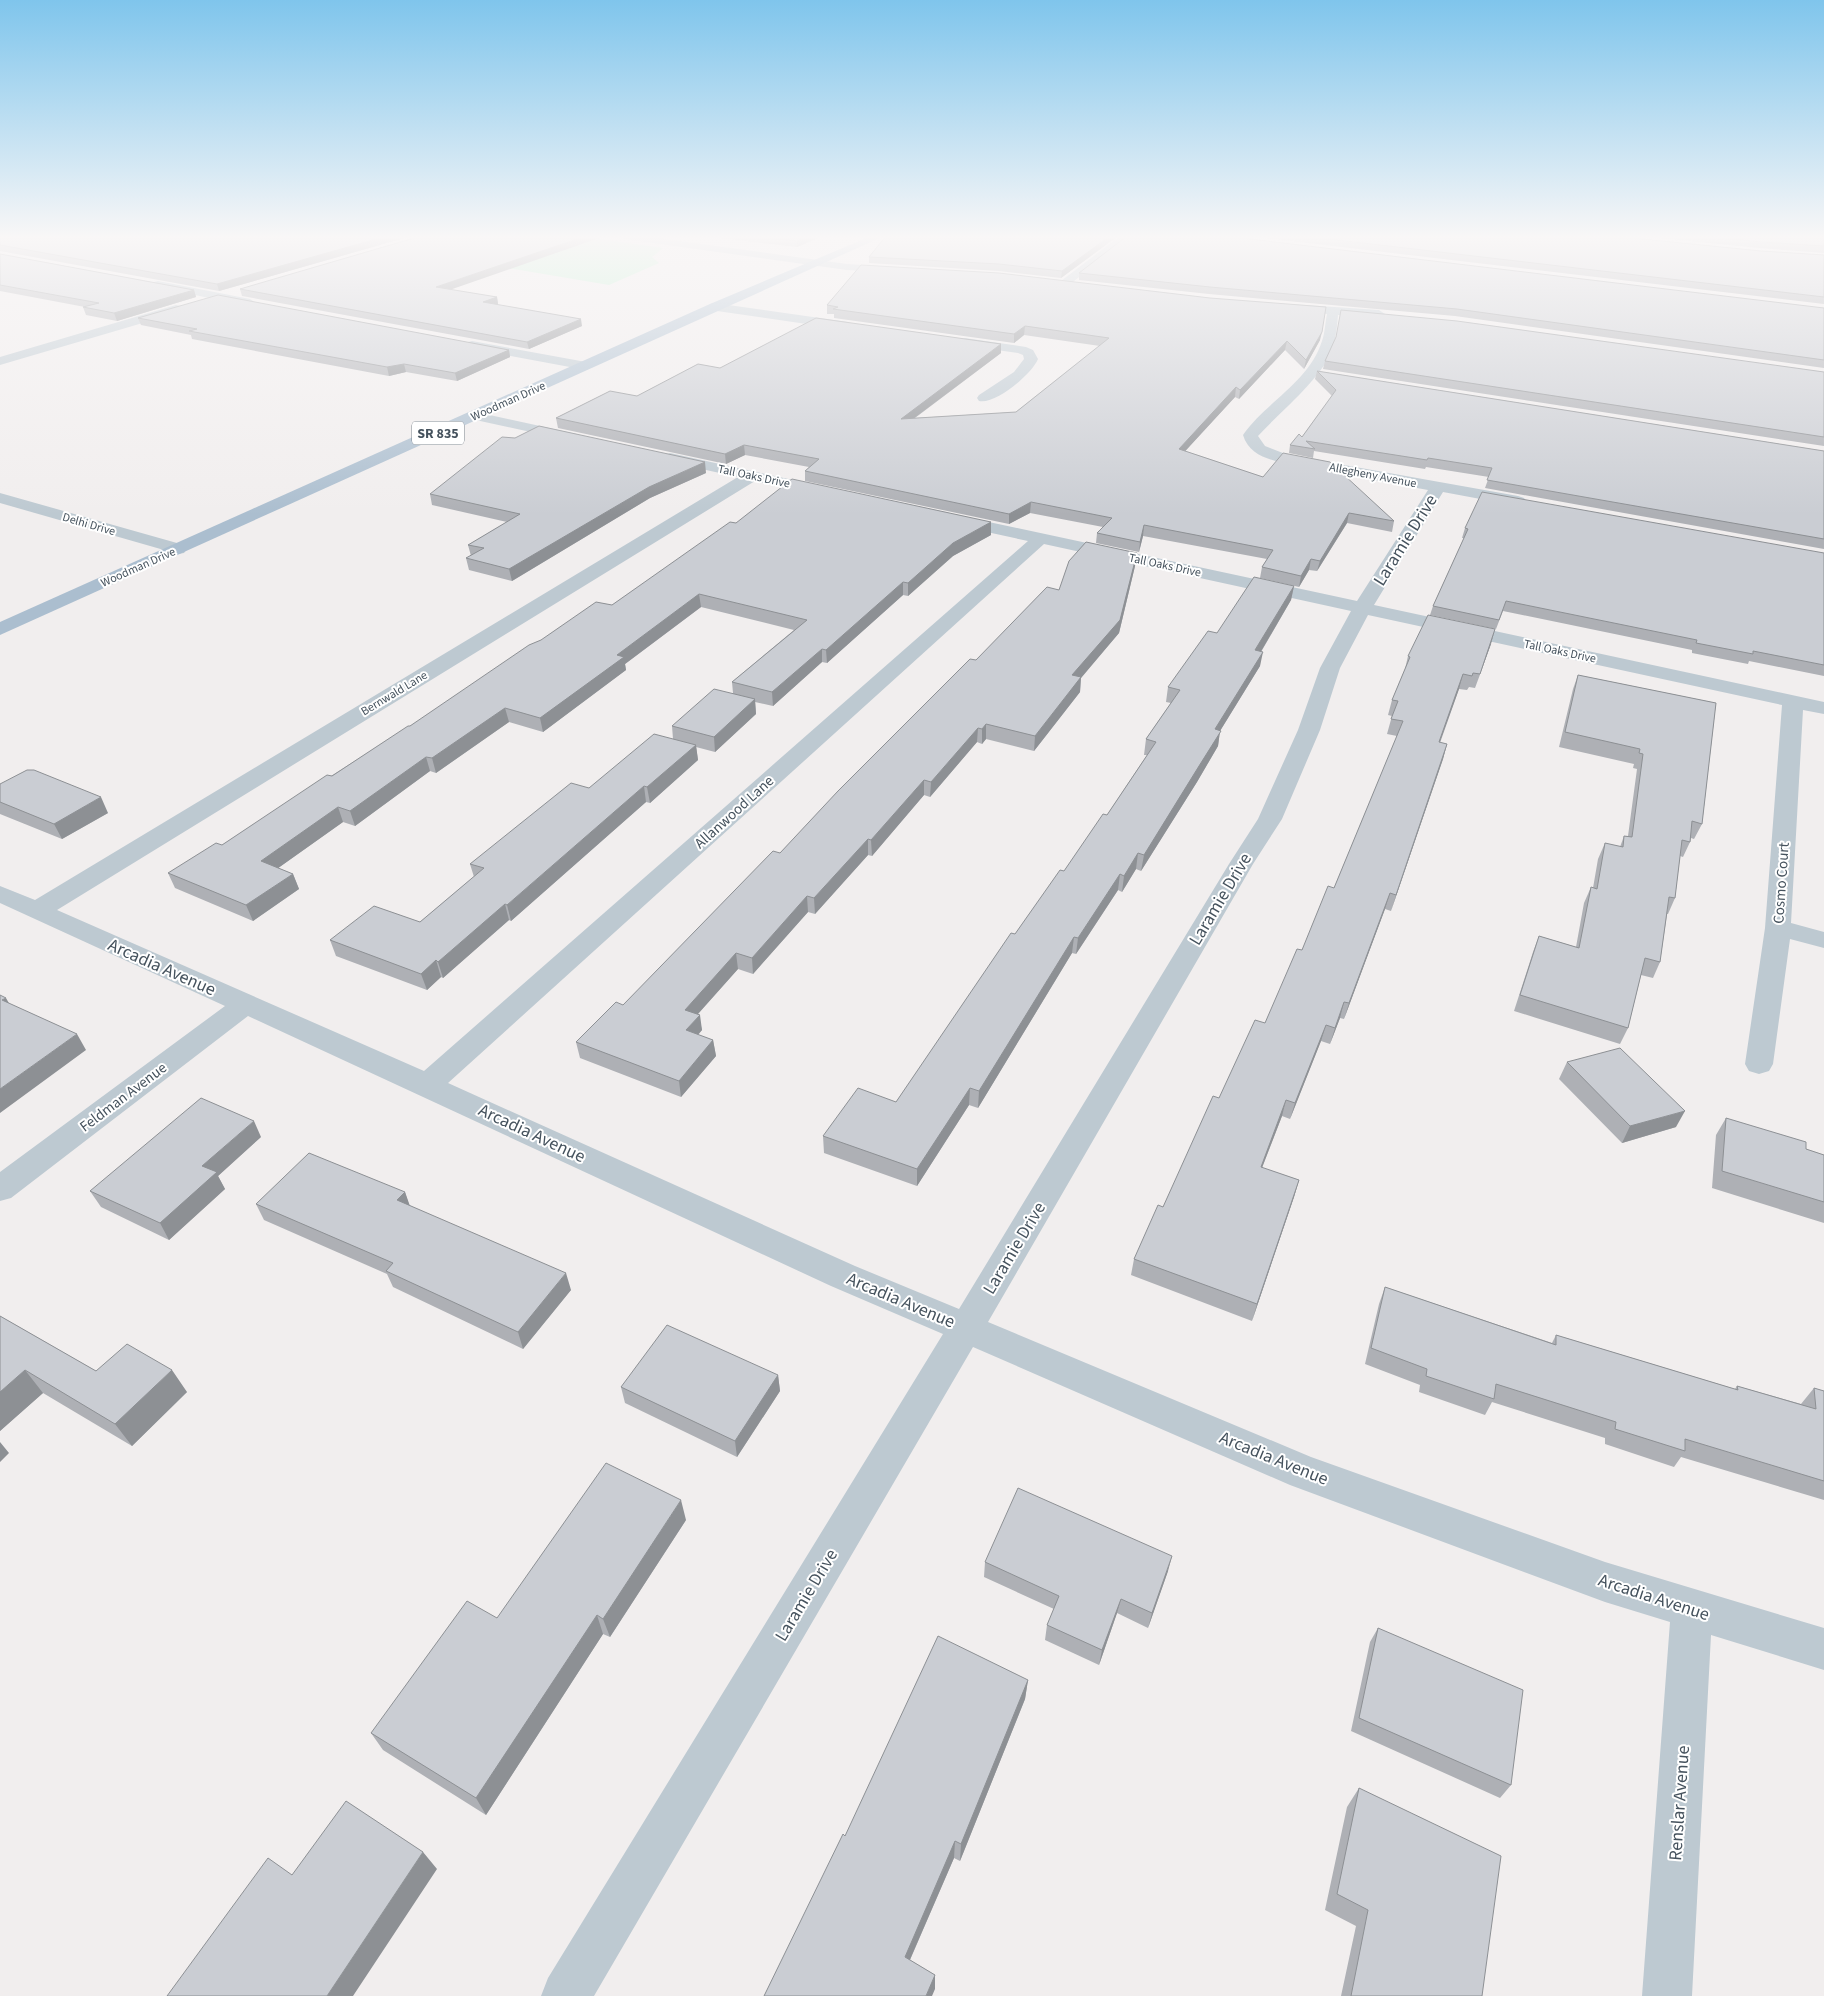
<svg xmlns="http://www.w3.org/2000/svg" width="1824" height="1996" font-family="'Source Sans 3',sans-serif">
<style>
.green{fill:#b8f2cd}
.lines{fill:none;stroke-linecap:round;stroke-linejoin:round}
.service{fill:#bdc9d1;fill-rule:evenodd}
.minor{fill:#bdc9d1;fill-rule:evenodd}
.primary{fill:#abbecf;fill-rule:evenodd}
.wall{fill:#aeb0b5}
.shaded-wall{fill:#8d9094}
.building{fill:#cacdd3;stroke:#8d9094}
.labels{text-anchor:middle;stroke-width:4;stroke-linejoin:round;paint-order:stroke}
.far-street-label{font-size:12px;fill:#45525d;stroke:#fff}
.shield{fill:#fff;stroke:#7d868e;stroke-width:1}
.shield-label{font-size:14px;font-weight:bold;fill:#45525d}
.street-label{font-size:15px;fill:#45525d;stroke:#fff}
.near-street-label{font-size:18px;fill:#45525d;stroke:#fff}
</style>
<rect width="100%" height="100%" fill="#f1eeee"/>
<path class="green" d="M579,236L663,248L652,257L659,263L609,285L467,261Z"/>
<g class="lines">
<path class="service" d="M860,236H878L879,237L876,239Z"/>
<path class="minor" d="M619,236H643L847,264L896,267L902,270L896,273L847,270L624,239Z
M1120,236H1131L1069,285H1061L1059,283L1061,281Z
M158,281L250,299L256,303L250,307L154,286L152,284L154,282Z
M714,303L848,322L854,326L848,330L710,310L708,307L710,304Z
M1290,304L1379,310L1385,314L1379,318L1338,315C1337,329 1335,344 1329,357C1314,385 1280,412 1258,436L1265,446L1288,455L1518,496L1524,498L1526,501L1524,504L1518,506L1443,492L1374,605L1824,702V714L1803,710L1791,923L1824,932V948L1790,939L1773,1064L1769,1071L1759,1074L1749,1071L1745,1064L1765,928L1782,705L1368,615L1340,668L1320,730L1282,819L1253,864L988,1322L1311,1457L1605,1562L1824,1628V1670L1711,1635L1692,1996H1642L1670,1622L1605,1602L1290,1485L973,1347L594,1996H541L548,1978L943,1334L831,1286L248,1016L11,1198L0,1201V1172L225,1006L0,903V886L35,900L738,477L665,461L662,458L665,455L670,453L829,488L831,491L829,494L823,496L755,481L57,910L424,1071L1028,541L950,524L948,520L950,516L956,515L1357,601L1428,490L1286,464C1268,459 1249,455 1243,435C1266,402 1309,382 1322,341C1325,333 1325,323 1327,314L1286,311L1284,308ZM1044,544L1351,611L1320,668L1298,730L1258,819L1229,864L959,1309L855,1266L448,1083Z
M176,305L180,306L182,309L180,312L0,365V357Z
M965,338L1026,347L1033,350L1038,359C1032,374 995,405 979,401L977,398L979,395L1014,372L1024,359L1023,355L1018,353L961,345L959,342Z
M472,341L586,362L593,366L586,370L468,348L466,345L468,342Z
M476,412L572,433L577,434L579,437L577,440L572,441L471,419L469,416L471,413Z
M0,493L184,545L187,549L184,553L178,554L0,503Z"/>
<path class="primary" d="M871,236H884L0,635V622L710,304Z"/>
</g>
<path class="wall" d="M0,236H411L219,291L0,251Z
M703,236H823L797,247Z
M886,236H1118L1061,278L999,271L869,263V257Z
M1248,236H1612L1761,251L1824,255V304Z
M1639,236H1824V253L1759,248Z
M0,254L194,290L196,297L117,321L86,315L83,307H85L0,291Z
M1079,273L1824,308V368L1455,316L1209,294L1079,280Z
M240,289L451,290L497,297L498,304L497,305L582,326L529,349L242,296Z
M827,305L1320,340L1304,369L1285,350L1239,399L1235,397L1185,451L1394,521L1392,532L1347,523L1317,571L1309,570L1299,587L1260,578L1262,567L1267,559L1143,536L1139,552L1096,543L1097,533L1103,527L1030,513L1009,524L805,481V471L809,467L745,455L726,464L558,428L556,418L637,396L720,368L1001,353L915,418L1016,412L1100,346L1024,335L1014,343L834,318V314H827Z
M138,318L509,350L510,357L457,381L406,372L389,376L192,339L191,335L141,325Z
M1325,361L1824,372V446L1323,369Z
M1317,371L1824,451V549L1485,488L1489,477L1426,467L1425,469L1314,451L1313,458L1289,453L1290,445L1302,437L1332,396L1315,379Z
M706,473L650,498L512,581L469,570L466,558L471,556L468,545L507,522L432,505L430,494Z
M736,523L991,535L953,556L908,596L903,595L827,663L822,662L773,706L755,702L756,714L715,752L696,747L698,760L650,803L646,802L511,921L509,920L443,978L441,977L427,990L336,956L330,940L420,922L474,877L470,864L589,788L673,739L672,726L733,693L732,682L794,630L701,607L625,664L626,670L543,732L509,722L436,773L430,771L355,826L343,822L278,868L293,874L299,889L253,921L175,888L168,873L222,845L410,726L612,605Z
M1465,528L1824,553V676L1749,661L1748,664L1692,653V650L1503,611L1496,629L1430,615L1433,606L1464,538H1462Z
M1135,566L1119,633L1081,677L1080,692L1034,751L986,739L982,744L977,742L930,797L924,795L872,856L868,855L815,914L808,912L753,974L738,969L698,1014L702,1030L698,1035L713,1040L716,1056L681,1097L580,1058L576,1042L623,1005L780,853L976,660L1059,590Z
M1294,586L1291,600L1261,652L1260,666L1220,731L1218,746L1197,782L1141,871L1136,869L1122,892L1118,890L1076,954L1072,953L978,1108L969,1105L917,1186L824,1153L823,1136L896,1102L1015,934L1064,871L1107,815L1147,755H1144L1146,739L1171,703L1166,702L1168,687L1217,633Z
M1491,644L1475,688L1469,687L1467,690L1459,689L1440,743L1447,744L1443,759L1391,911L1385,909L1344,1019L1340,1018L1330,1044L1321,1041L1290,1119L1282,1116L1262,1168L1299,1180L1294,1197L1252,1321L1131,1275L1134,1259L1163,1207L1219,1098L1265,1023L1302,950L1334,888L1397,736L1387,734L1392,716L1388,715L1392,700L1405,669L1408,656Z
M1578,675L1716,703L1702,824L1694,839L1691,838L1690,842L1683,857L1680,856L1675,898L1668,914H1667L1660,962L1653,978L1641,975L1628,1028L1620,1044L1514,1011L1533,952L1539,936L1576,947L1584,903L1591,887L1593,888L1598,859L1605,843L1620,847L1624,836H1628L1637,769L1633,768L1634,764L1559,747L1573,689Z
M0,784L108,813L62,839L0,814Z
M1567,1062L1676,1127L1622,1143L1559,1079Z
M1726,1118L1806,1149L1824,1155V1223L1712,1188L1716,1135Z
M261,1137L218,1176L225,1189L169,1240L101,1207L90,1191Z
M405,1192L409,1205L571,1290L523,1349L393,1287L387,1274L264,1220L256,1204Z
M1385,1287L1552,1343L1556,1335L1735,1389L1737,1386L1801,1404L1814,1388L1824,1391V1500L1681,1457L1674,1467L1605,1444V1438L1492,1402L1485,1415L1419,1392L1420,1385L1365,1364L1379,1304Z
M0,1316L96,1371L187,1392L132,1446L43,1393L0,1431Z
M778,1375L780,1391L737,1457L625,1403L621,1387Z
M686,1520L610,1637L603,1634L486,1815L383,1750L371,1733L497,1618Z
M985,1562L1168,1571L1148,1628L1117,1613L1099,1665L1045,1640L1047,1625L1054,1609L984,1577Z
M1378,1628L1511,1785L1500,1798L1351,1731L1370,1642Z
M1028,1680L1025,1699L960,1861L954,1858L910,1960L935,1975V1989L764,1996L845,1836Z
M1359,1788L1482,1996H1341L1356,1926L1325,1910L1347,1807Z"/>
<path class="shaded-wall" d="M387,236H411L219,291L217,284Z
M586,236H605L438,294L436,287Z
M809,236H823L797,247V241Z
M1110,236H1118L1061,278L1062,271Z
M194,290L196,297L117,321L114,313Z
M497,297L498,304L485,309L483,302Z
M581,319L582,326L529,349L527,342Z
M1025,326L1024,335L1014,343V334Z
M1322,332L1320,340L1304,369L1306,360Z
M1287,341L1285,350L1239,399L1240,390Z
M1001,344V353L901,428V419Z
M509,350L510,357L457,381L455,373Z
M404,364L406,372L389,376L387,367Z
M1236,387L1235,397L1178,459L1179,449Z
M744,445L745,455L726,464L725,454Z
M705,462L706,473L650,498L512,581L509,569L649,487Z
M1031,502L1030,513L1009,524V514Z
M1349,513L1347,523L1317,571L1320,561Z
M991,522V535L953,556L908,596V583L953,543Z
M1144,525L1143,536L1139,552L1140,542Z
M1137,553L1135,566L1119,633L1071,690L1072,675Z
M1311,559L1309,570L1299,587L1301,576Z
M903,582V595L827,663L826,650Z
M1294,586L1291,600L1253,665L1255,650Z
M699,594L701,607L625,664L626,670L543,732L540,718L617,655Z
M1495,629L1491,644L1475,688L1480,674Z
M822,649V662L773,706L772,692Z
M1263,652L1260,666L1220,731L1218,746L1197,782L1141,871L1144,855L1215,729Z
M1463,674L1459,689L1434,758L1439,742Z
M1081,677L1080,692L1034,751L1035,736Z
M755,699L756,714L715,752L714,737Z
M505,708L509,722L436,773L432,758Z
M986,724V739L982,744V729Z
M978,728L977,742L930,797L931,782Z
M1447,744L1443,759L1391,911L1396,895Z
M696,745L698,760L650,803L647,787Z
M426,757L430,771L355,826L350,811Z
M924,780V795L872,856L871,840Z
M644,786L646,802L511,921L507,905Z
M101,797L108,813L62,839L54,824Z
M338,807L343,822L267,876L261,861Z
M868,839V855L815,914L814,898Z
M1138,853L1136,869L1122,892L1124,876Z
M293,874L299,889L253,921L246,905Z
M1120,874L1118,890L1076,954L1078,938Z
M1390,893L1385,909L1344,1019L1349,1003Z
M807,896L808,912L753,974L752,958Z
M505,904L509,920L443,978L438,962Z
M1074,937L1072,953L978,1108L979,1091Z
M736,953L738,969L688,1025L685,1010Z
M436,960L441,977L427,990L421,974Z
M6,998L15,1014L2,1000Z
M1344,1002L1340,1018L1330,1044L1335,1028Z
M700,1015L702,1030L688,1046L686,1030Z
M1326,1025L1321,1041L1290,1119L1295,1103Z
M77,1034L86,1050L0,1113V1089Z
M713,1040L716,1056L681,1097L679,1081Z
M970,1088L969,1105L917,1186V1169Z
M1286,1100L1282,1116L1256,1183L1261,1167Z
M1685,1111L1676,1127L1622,1143L1630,1126Z
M254,1121L261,1137L218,1176L225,1189L169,1240L160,1223L202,1166Z
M1299,1180L1294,1197L1252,1321L1257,1304Z
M405,1192L411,1209L397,1200Z
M566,1273L571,1290L523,1349L518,1332Z
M25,1370L43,1393L0,1431V1392Z
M172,1370L187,1392L132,1446L115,1424Z
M778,1375L780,1391L737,1457L735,1441Z
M0,1442L9,1453L0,1462Z
M681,1500L686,1520L610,1637L603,1619Z
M1172,1556L1168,1571L1148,1628L1152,1613Z
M1121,1599L1117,1613L1099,1665L1102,1650Z
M597,1615L603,1634L486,1815L476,1798Z
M1028,1680L1025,1699L960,1861L961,1844Z
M955,1841L954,1858L905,1971V1957Z
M423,1852L437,1869L353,1996H327Z
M935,1975V1989L932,1996H926Z"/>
<path class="building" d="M0,236H387L217,284L0,245Z
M421,236H586L436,287L497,297L483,302L581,319L527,342L240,289Z
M754,236H809L797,241Z
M886,236H1110L1062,271L999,264L869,257Z
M1127,236H1225L1824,308V360L1457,309L1210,287L1079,273Z
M1303,236H1612L1761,251L1824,255V297Z
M1702,236H1824V246L1762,242Z
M0,254L194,290L114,313L83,307L99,303L0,285Z
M861,265L999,273L1210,298L1326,307L1322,332L1306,360L1287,341L1240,390L1236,387L1179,449L1263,477L1283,453L1330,462L1394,521L1349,513L1320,561L1311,559L1301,576L1262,567L1273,550L1144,525L1140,542L1097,533L1112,518L1031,502L1009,514L805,471L819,459L744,445L725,454L556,418L610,391L637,396L698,364L720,368L816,318L1001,344L901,419L1016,412L1109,338L1025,326L1014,334L833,309L838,307L827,305Z
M218,295L509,350L455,373L404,364L387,367L189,331L197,329L138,318Z
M1341,310L1457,321L1824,372V437L1325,361L1336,337Z
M1317,371L1824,451V539L1487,480L1492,468L1428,458L1427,460L1306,441L1315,449L1290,445L1299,434L1302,437L1336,390Z
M539,426L705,462L649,487L509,569L466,558L484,548L468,545L520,514L430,494L502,437L515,438Z
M792,479L991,522L953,543L908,583L903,582L826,650L822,649L772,692L732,682L807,620L699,594L617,655L624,657L540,718L505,708L432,758L426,757L350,811L338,807L261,861L293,874L246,905L168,873L216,843L222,845L327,775L332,776L408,726H410L529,645L541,640L596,602L612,605L730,522L736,523Z
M1482,492L1824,553V665L1753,651V654L1696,643L1697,640L1506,601L1499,620L1433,606L1468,529L1465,528Z
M1086,542L1137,553L1120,620L1072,675L1081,677L1035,736L986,724L982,729L978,728L931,782L924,780L871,840L868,839L814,898L807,896L752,958L736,953L685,1010L700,1015L686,1030L713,1040L679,1081L576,1042L616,1002L623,1005L773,851L780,853L838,791L970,659L976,660L1047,587L1059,590L1069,561Z
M1254,577L1294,586L1255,650L1263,652L1215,729L1221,731L1199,766L1144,855L1138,853L1124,876L1120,874L1078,938L1074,937L979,1091L970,1088L917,1169L823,1136L858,1088L896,1102L1011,933L1015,934L1060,870L1064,871L1103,814L1107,815L1156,742L1146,739L1180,690L1168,687L1208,631L1217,633Z
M1428,615L1495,629L1480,674L1473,673L1472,676L1463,674L1439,742L1447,744L1396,895L1390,893L1349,1003L1344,1002L1335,1028L1326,1025L1295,1103L1286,1100L1261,1167L1299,1180L1257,1304L1134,1259L1158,1205L1163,1207L1213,1096L1219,1098L1255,1020L1265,1023L1297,949L1302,950L1328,886L1334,888L1403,721L1391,719L1398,701L1392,700L1410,657L1408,656Z
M1578,675L1716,703L1702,824L1692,821L1690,842L1682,840L1675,898L1669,897L1660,962L1645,958L1628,1028L1520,995L1539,936L1579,948L1591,887L1597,889L1605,843L1623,847L1624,836L1632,837L1643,754L1639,753L1640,749L1565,732Z
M714,689L755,699L714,737L672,726Z
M654,734L696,745L647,787L644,786L507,905L505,904L438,962L436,960L421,974L330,940L374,906L420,922L484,868L470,864L571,783L589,788Z
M27,770H34L101,797L54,824L0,802V784Z
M0,995L6,998L2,1000L77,1034L0,1089Z
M1620,1048L1685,1111L1630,1126L1567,1062Z
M201,1098L254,1121L202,1166L217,1172L160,1223L90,1191Z
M1726,1118L1806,1142V1149L1824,1155V1202L1722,1171Z
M309,1153L405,1192L397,1200L566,1273L518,1332L386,1271L393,1263L256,1204Z
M1385,1287L1556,1345V1335L1738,1390L1737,1386L1816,1409L1814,1388L1824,1391V1481L1685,1439V1451L1615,1429L1616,1422L1496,1384L1494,1399L1426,1376L1427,1369L1371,1348Z
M0,1316L96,1371L127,1344L172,1370L115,1424L25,1370L0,1392Z
M667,1325L778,1375L735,1441L621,1387Z
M606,1463L681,1500L603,1619L597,1615L476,1798L371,1733L467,1601L497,1618Z
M1018,1488L1172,1556L1152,1613L1121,1599L1102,1650L1047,1625L1059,1596L985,1562Z
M1378,1628L1523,1690L1511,1785L1359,1718Z
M938,1636L1028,1680L961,1844L955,1841L905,1957L935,1975L926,1996H764L843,1834L845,1836Z
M1359,1788L1501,1856L1482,1996H1351L1368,1910L1337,1894Z
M346,1801L423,1852L327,1996H167L268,1858L292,1875Z"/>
<linearGradient id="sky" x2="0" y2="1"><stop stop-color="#7fc5ec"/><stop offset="0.46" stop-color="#f9f7f7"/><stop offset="1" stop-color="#f9f7f7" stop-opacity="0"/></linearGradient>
<rect width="1824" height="515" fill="url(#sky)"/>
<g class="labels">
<g class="far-street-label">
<text transform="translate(508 401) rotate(-24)" y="4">Woodman Drive</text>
<text transform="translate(1373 475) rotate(11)" y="4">Allegheny Avenue</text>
<text transform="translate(754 476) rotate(12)" y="4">Tall Oaks Drive</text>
<text transform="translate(89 524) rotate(16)" y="4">Delhi Drive</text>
<text transform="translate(1165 565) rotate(12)" y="4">Tall Oaks Drive</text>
<text transform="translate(138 567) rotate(-24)" y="4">Woodman Drive</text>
<text transform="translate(1560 651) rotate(12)" y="4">Tall Oaks Drive</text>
<text transform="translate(394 693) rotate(-31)" y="4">Bernwald Lane</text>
</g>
<rect class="shield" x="412" y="421.5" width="52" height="23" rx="4"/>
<g class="shield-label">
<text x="438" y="438">SR 835</text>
</g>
<g class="street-label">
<text transform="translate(734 812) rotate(-42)" y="5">Allanwood Lane</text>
<text transform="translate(1781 883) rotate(-86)" y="5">Cosmo Court</text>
<text transform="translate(123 1097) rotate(-37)" y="5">Feldman Avenue</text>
</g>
<g class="near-street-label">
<text transform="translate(1405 540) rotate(-58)" y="6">Laramie Drive</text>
<text transform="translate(1220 899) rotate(-59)" y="6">Laramie Drive</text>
<text transform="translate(162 967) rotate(24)" y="6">Arcadia Avenue</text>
<text transform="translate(532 1133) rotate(25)" y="6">Arcadia Avenue</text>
<text transform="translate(1014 1248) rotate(-59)" y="6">Laramie Drive</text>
<text transform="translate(901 1300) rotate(23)" y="6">Arcadia Avenue</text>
<text transform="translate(1274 1458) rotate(22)" y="6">Arcadia Avenue</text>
<text transform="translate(806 1595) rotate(-59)" y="6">Laramie Drive</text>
<text transform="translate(1654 1597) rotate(18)" y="6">Arcadia Avenue</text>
<text transform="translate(1679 1803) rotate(-86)" y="6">Renslar Avenue</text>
</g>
</g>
</svg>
